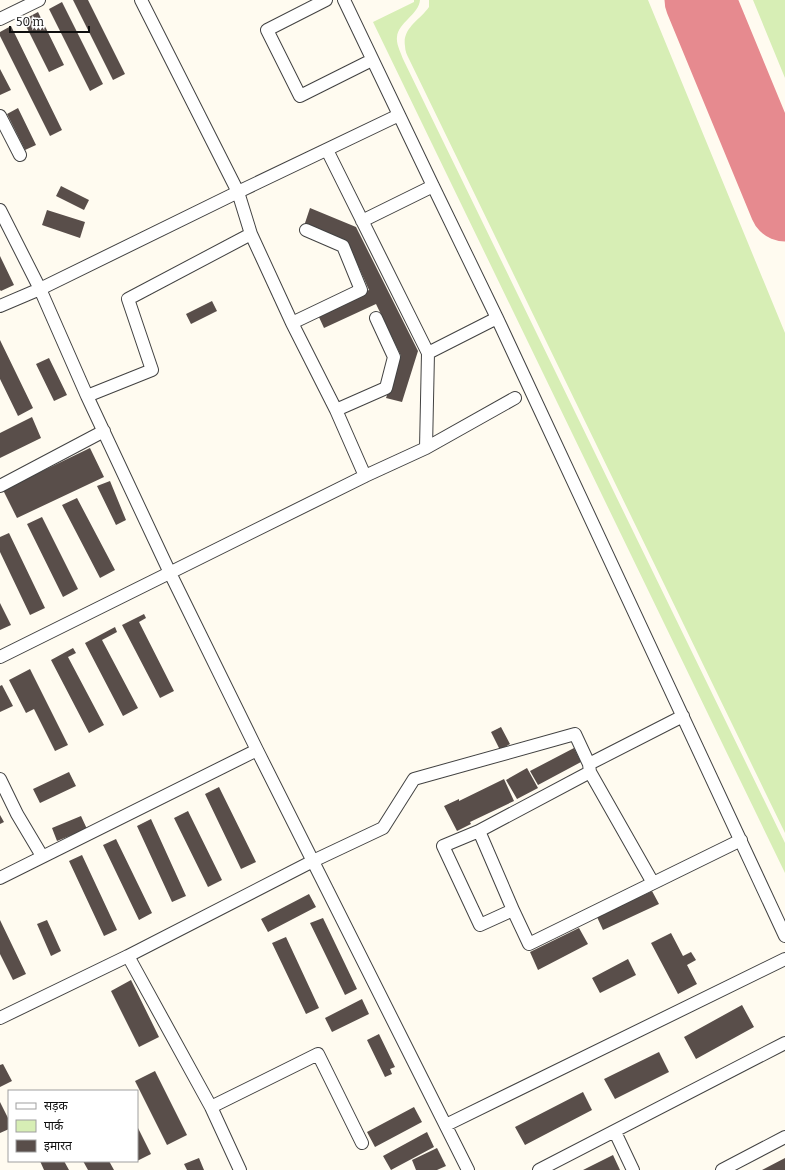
<svg xmlns="http://www.w3.org/2000/svg" width="785" height="1170" font-family="Bitter,'Noto Sans Devanagari',serif">
<style>
.green{fill:#d7eeb5}
.lines{fill:none;stroke-linecap:round;stroke-linejoin:round}
.runway{stroke:#e68a8f;stroke-width:71}
.building{fill:#594e4a}
.minor-casing{stroke:#424242;stroke-width:14}
.minor{stroke:#fff;stroke-width:12}
</style>
<rect width="100%" height="100%" fill="#fffbf0"/>
<path class="green" d="M414,0H420C419,14 398,23 397,37C396,44 401,53 403,59L785,843V873L373,22L414,2Z
M429,0H648L785,333V833L409,59C407,55 405,51 405,46C402,28 420,20 429,7Z
M753,0H785V78Z"/>
<g class="lines">
<path class="runway" d="M700,0L785,206"/>
</g>
<path class="building" d="M73,0H88L125,74L113,80Z
M62,2L103,84L90,91L49,9Z
M38,12L64,65L49,72L23,20Z
M11,26L62,130L50,136L0,36V32Z
M0,69L11,90L0,95Z
M18,108L36,145L25,150L7,114Z
M61,186L89,200L84,210L56,196Z
M310,208L356,227L418,351L402,402L386,398L401,356L376,304L324,328L318,315L369,290L347,241L304,226Z
M47,210L85,222L80,238L42,225Z
M0,256L14,285L1,291L0,290Z
M212,301L217,311L191,324L186,314Z
M0,340L33,408L18,416L0,379Z
M49,358L67,395L54,401L36,364Z
M32,417L41,438L0,458V433Z
M90,448L104,477L17,518L3,490Z
M110,481L126,520L116,525L97,486Z
M77,498L115,570L100,578L62,505Z
M42,517L78,589L63,597L27,524Z
M9,533L45,608L30,615L0,552V537Z
M0,603L11,625L0,630Z
M144,614L146,618L139,622L174,691L160,698L122,625Z
M115,627L117,632L102,640L138,708L123,716L85,643Z
M73,648L76,653L68,657L104,725L89,733L51,660Z
M30,669L68,745L55,751L34,709L26,713L9,680Z
M2,685L13,706L0,712V686Z
M501,727L510,744L500,750L491,732Z
M574,748L581,762L538,785L530,771Z
M527,768L538,788L517,799L506,780Z
M69,772L76,786L40,803L33,789Z
M504,779L514,801L470,822L471,824L457,831L444,806L459,799V801Z
M219,787L256,862L241,869L205,794Z
M188,811L222,880L208,887L174,818Z
M0,815L4,822L0,824Z
M81,816L87,829L57,841L52,828Z
M151,819L186,896L172,902L137,826Z
M116,839L152,913L139,920L103,845Z
M82,855L117,930L104,936L69,861Z
M652,891L659,904L603,930L597,917Z
M309,894L316,907L268,932L261,919Z
M323,918L357,989L345,995L310,923Z
M0,920L26,974L13,980L0,954Z
M47,920L61,951L51,956L37,924Z
M579,928L588,944L538,970L530,952Z
M671,933L683,956L691,952L696,960L687,965L697,984L678,994L651,943Z
M286,937L319,1008L306,1014L272,943Z
M628,959L636,975L600,993L592,978Z
M131,980L159,1037L139,1047L111,991Z
M362,999L369,1014L332,1032L325,1018Z
M742,1005L754,1027L696,1059L684,1037Z
M379,1034L395,1067L390,1069L392,1074L385,1077L367,1040Z
M659,1052L669,1072L615,1099L604,1079Z
M3,1064L12,1081L0,1087V1065Z
M155,1071L187,1135L167,1145L135,1081Z
M583,1092L592,1110L525,1145L515,1127Z
M0,1102L9,1120V1129L0,1133Z
M414,1107L422,1122L375,1147L367,1132Z
M137,1126L151,1154L137,1161Z
M427,1132L434,1147L391,1170L383,1156Z
M437,1148L446,1166L437,1170H416L412,1160Z
M613,1155L620,1170H583Z
M199,1158L204,1170H187L184,1164Z
M785,1158V1170H762Z
M40,1161H64L69,1170H44Z
M83,1161H109L114,1170H88Z"/>
<g class="lines">
<g class="minor-casing">
<path id="minor" d="M141,0L238,192L251,234L292,323L336,410L365,476
M326,0L267,30L300,96L372,60
M344,0L433,186L497,318L785,936
M0,19L39,0
M0,116L20,155
M327,150L428,353L426,448
M0,210L40,289L87,396L170,573L257,750L468,1170
M362,221L433,186
M0,306L40,289L238,192L399,115
M292,323L361,290L343,246L306,230
M428,353L497,318
M87,396L152,370L128,299L251,234
M336,410L386,388L394,357L376,318
M0,486L104,431
M0,657L365,476L426,448L515,398
M589,764L683,716
M0,779L17,814L42,856
M479,831L513,910L529,944L741,840
M0,878L257,750
M513,910L480,925L443,846L479,831L590,772
M128,956L211,1107L240,1170
M0,1018L128,956L313,861L383,828L414,779L575,734L589,764L590,772L653,883
M211,1107L318,1054L362,1143
M446,1125L785,959
M615,1132L633,1170
M539,1170L785,1043
M722,1170L785,1137"/>
</g>
<use href="#minor" class="minor"/>
</g>
<rect x="8" y="1090" width="130" height="72" fill="#ffffff" stroke="#9f9f9f"/>
<rect x="16" y="1103" width="20" height="6" fill="#ffffff" stroke="#9f9f9f"/>
<text x="44" y="1110" font-size="12" fill="#0f0f0f">सड़क</text>
<rect x="16" y="1120" width="20" height="12" fill="#d7eeb5" stroke="#9f9f9f"/>
<text x="44" y="1130" font-size="12" fill="#0f0f0f">पार्क</text>
<rect x="16" y="1140" width="20" height="12" fill="#594e4a" stroke="#9f9f9f"/>
<text x="44" y="1150" font-size="12" fill="#0f0f0f">इमारत</text>
<path d="M10 26v6h79v-6" fill="none" stroke="#0f0f0f" stroke-width="2"/>
<text x="16" y="26" font-size="12" fill="#0f0f0f" stroke="#ffffff" stroke-width="3" paint-order="stroke">50 m</text>
</svg>
